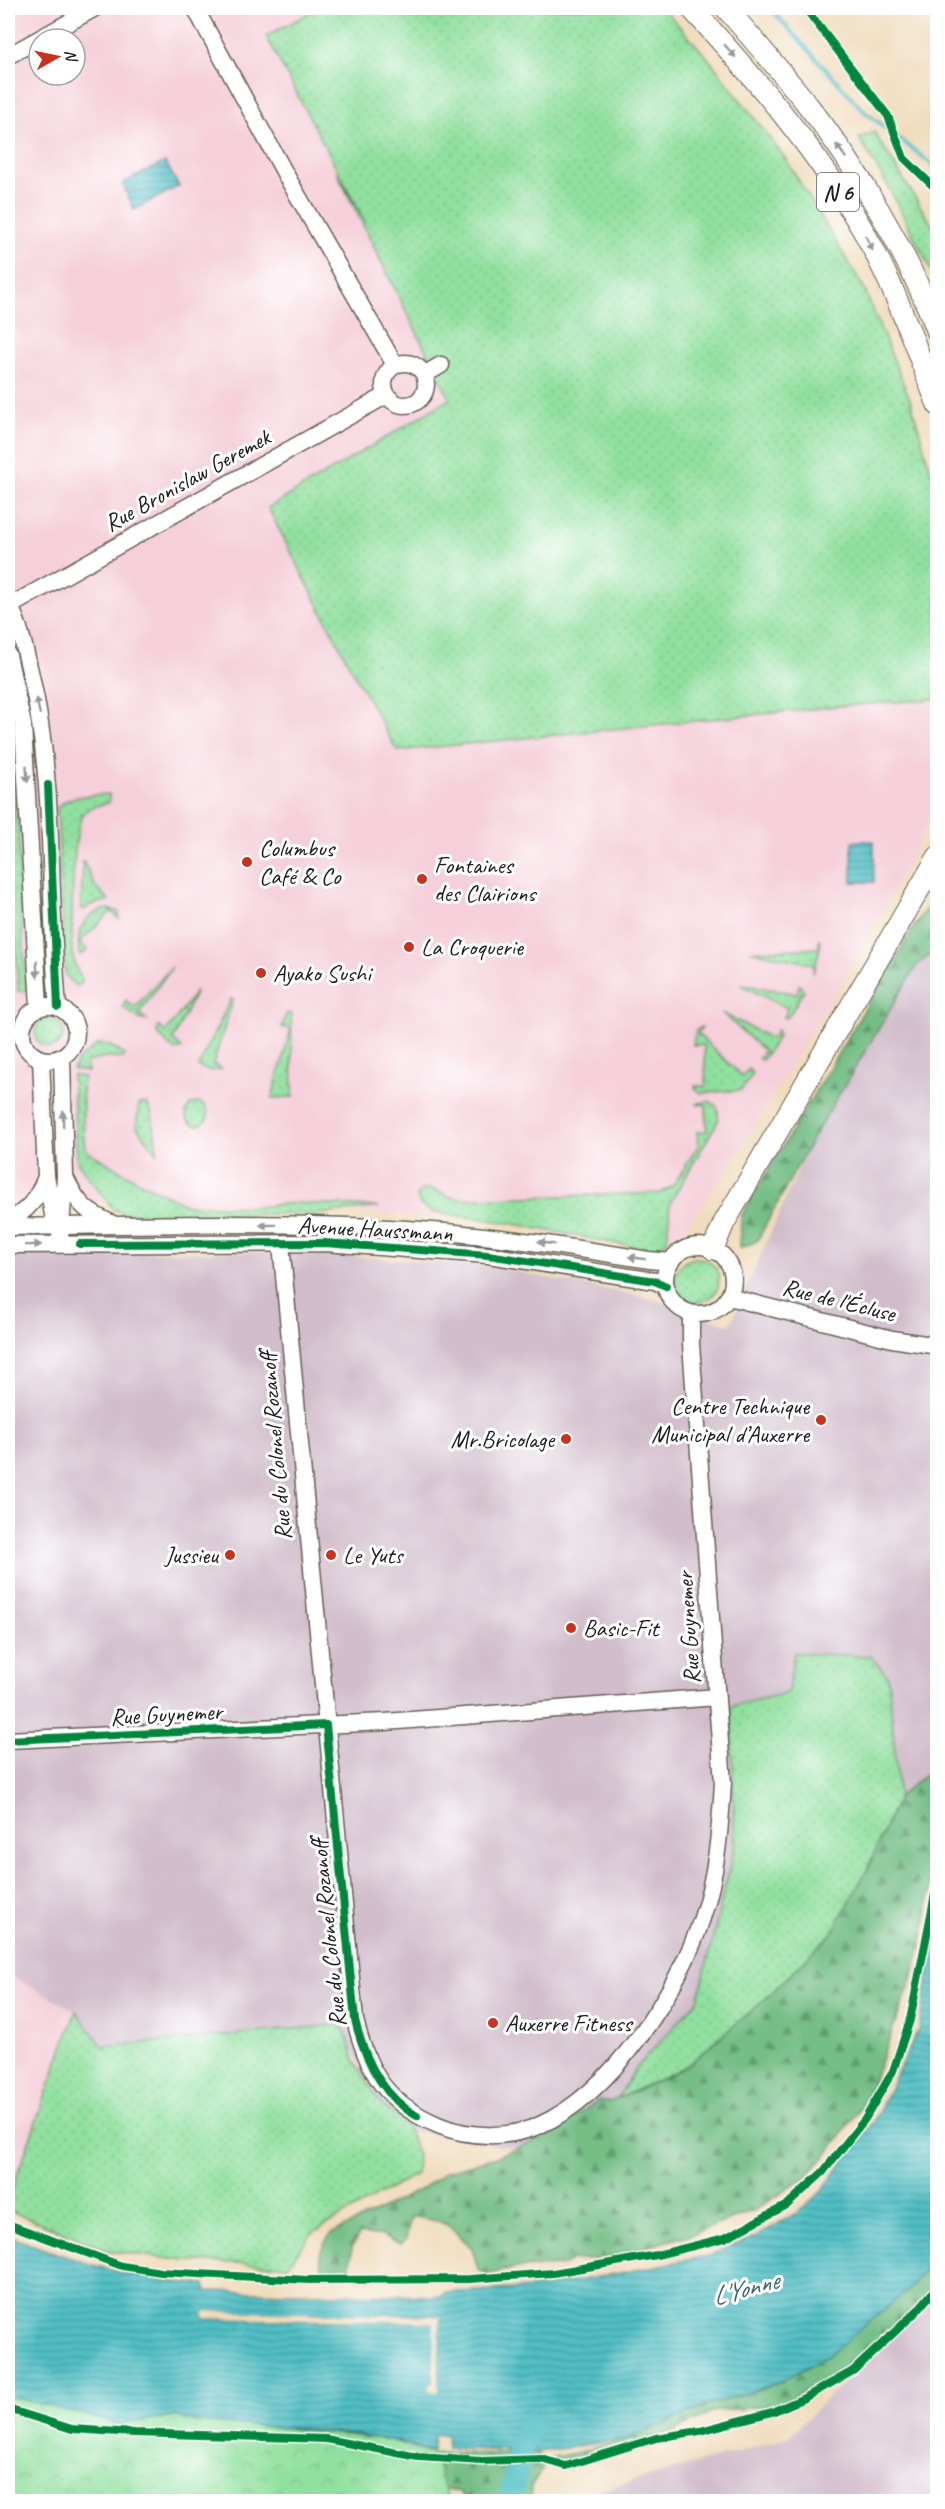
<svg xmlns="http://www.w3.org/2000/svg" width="945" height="2509" font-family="Caveat,sans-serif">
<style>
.built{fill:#f5cfd9;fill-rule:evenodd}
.industrial{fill:#d1bdcb}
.grass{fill:url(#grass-dots);stroke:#567e5e;stroke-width:1.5}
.forest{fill:url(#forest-firs);stroke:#486d51;stroke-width:1.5}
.park{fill:url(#park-crowns);stroke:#567e5e;stroke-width:1.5}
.water{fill:url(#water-rules);stroke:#366e70;stroke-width:1.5;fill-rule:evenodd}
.pier{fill:#f0dcbc}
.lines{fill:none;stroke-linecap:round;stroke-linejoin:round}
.stream{stroke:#51bfc5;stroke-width:4}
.river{stroke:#51bfc5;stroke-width:24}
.minor-casing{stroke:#665f54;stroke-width:19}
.major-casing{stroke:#665f54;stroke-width:23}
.minor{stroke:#fff;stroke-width:16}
.major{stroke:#fff;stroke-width:21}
.cycleway-casing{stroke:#fff;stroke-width:11}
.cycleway{stroke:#00873e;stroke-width:8}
.oneway{fill:#999}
.poi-dot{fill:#c8321e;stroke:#fff;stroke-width:2}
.labels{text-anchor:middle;stroke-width:6;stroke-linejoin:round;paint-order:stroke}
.shield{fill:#fff;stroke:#606060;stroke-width:1.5}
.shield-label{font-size:22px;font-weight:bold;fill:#1c1c1c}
.street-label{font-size:24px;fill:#1c1c1c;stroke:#fff}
.poi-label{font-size:24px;fill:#1c1c1c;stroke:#fff;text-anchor:start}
.water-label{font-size:26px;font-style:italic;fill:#346568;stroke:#fff}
</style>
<defs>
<pattern id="grass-dots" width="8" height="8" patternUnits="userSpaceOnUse" patternTransform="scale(1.5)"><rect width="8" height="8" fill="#91e09f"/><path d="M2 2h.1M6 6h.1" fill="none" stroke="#7cc088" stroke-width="1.8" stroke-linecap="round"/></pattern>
<pattern id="forest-firs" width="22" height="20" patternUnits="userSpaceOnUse" patternTransform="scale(1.5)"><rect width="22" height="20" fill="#74be86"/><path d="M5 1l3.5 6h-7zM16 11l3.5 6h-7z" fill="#5e9a6d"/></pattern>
<pattern id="park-crowns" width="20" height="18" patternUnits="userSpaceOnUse" patternTransform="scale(1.5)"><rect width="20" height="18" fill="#91e09f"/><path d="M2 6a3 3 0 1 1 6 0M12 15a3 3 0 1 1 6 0" fill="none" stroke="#7cc088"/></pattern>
<pattern id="water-rules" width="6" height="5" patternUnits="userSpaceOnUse" patternTransform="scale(1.5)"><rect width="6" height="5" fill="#51bfc5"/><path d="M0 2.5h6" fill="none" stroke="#429a9f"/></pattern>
</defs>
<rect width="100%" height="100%" fill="#fff"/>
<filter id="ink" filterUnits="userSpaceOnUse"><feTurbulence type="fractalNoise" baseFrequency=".0167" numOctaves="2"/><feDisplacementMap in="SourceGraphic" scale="12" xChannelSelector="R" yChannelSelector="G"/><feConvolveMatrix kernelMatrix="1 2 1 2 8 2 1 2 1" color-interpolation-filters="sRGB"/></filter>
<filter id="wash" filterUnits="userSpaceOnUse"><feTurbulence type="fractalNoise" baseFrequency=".008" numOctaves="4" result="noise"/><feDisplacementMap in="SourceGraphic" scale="24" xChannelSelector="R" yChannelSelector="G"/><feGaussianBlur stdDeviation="1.35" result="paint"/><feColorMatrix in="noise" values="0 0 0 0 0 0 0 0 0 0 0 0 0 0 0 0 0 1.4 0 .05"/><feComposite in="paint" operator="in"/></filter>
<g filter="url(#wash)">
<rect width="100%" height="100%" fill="#f0dcbc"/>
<path class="built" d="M8,8H319L266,37L441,365L350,198L451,399L268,509L352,672L840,706L936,699L937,802L911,858L840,984L726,1171L682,1233L643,1247L558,1236L506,1221L462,1216L422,1217L290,1206L157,1202L8,1204ZM39,39H75V75H39Z
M8,1974L76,2011L8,2200Z"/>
<path class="industrial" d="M937,950L936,1768L899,1796L888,1676L870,1656L795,1653L788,1693L731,1706L735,1846L698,2000L637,2067L617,2099L553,2154L394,2128L342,2031L102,2047L76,2011L8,1974V1253L298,1252L488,1266L653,1299L730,1325L811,1141L917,965Z
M937,2267V2501L558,2502L787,2438L903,2323Z"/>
<path class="grass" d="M319,8H663L708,58L785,158L863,286L911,402L937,493V702L936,699L840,706L397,751L353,672L268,508L450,399L337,173L366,223L266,36Z
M874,132L937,233V282L888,186L859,138Z
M8,708L15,811L19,829V887L27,990L18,991L16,939L8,938Z
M109,794V803C100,805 90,806 84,813C71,827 72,927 72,951L75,966L82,980V983L76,986L65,974L57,808C67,794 92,796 109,794Z
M83,860L95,886L109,900L90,905L84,910L81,907Z
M108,909L119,912V919L111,911L80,942L87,950L83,954H79C76,929 84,913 108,909Z
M819,938L821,944L813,974L814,964L751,951L819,948Z
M172,967L139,1013L147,1020H141L123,1007L126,1000L134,1008Z
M742,984L797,994L799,985L804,990L788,1017L784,1018L787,1008L741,985Z
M196,991L173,1040L182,1048L174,1050L157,1033L158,1026L166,1032Z
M231,999L233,1000L213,1064L222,1069L210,1071L198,1067Z
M291,1013L293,1097L272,1098L291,1029L282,1027L286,1014Z
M722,1013L772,1039L777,1030L778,1037L762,1060L758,1058L764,1051Z
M35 1033a14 14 0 1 1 28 0a14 14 0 1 1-28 0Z
M702,1027L698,1034L742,1076L749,1069L753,1074L741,1090L701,1093L696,1089L695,1086H706L704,1045H693L696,1030Z
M98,1044L109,1045L125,1055L123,1058H106L86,1062L88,1072L73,1070L77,1061Z
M72,1075L84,1077L82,1085L84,1142L87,1151L138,1181L187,1205L256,1207L295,1203L379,1207L322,1214H127L114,1210L77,1162Z
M709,1101C719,1106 719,1111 718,1121L670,1203L667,1243L650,1250L509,1223L434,1212L421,1206L417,1197C424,1179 444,1196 457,1199L661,1193L673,1186L698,1146L697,1132L707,1131L706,1105L696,1104Z
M186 1114a11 11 0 1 1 22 0a11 11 0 1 1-22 0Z
M147,1103C155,1114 154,1138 158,1154L136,1126L139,1104Z
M675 1280a22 22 0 1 1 44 0a22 22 0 1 1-44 0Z
M794,1653L870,1656L888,1676L899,1796L866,1872L831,1934L762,2002L685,2067L617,2099L637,2067L698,2000L735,1846L731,1706L788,1693Z
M76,2011L103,2047L337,2025L345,2030L354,2060L381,2104L406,2126L417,2152L416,2174L312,2233L288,2265L185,2261L110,2251L8,2210V2200Z"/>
<path class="forest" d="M937,896V950L917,965L811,1141L757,1241L740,1248L741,1216L918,920Z
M937,1765V1850L924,1933L912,1979L865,2102L831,2149L806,2177L755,2210L696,2233L606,2258L572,2260L563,2266L516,2268L486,2275L478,2269L472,2248L446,2223L416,2217H411L406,2239L401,2244L384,2236L360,2233L352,2247L349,2269L332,2273L323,2270C317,2255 321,2246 331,2234L423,2188L445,2172L496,2157L543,2137L571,2120L599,2100L609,2102L632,2093L685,2067L762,2002L831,1934L866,1872L899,1796Z
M937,2257V2279L922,2300L844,2370L778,2405L715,2411L675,2431L625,2448L561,2461L553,2457L574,2453L630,2438L703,2407L778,2383L829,2354L906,2292Z
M8,2396L120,2424L174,2416L318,2430L391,2440L432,2453L539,2454L543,2468L531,2486L530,2501L465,2502L461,2492L267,2466Z"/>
<path class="park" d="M8,2396L120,2424L174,2416L391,2440L432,2453L449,2501H8Z"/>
<path class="water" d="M165,162L179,186L134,210L122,183Z
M852,841H874V882H852Z
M937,1928V2257L906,2292L829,2355L778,2383L703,2407L630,2438L539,2452L447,2448L446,2434L434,2435L433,2451L391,2440L318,2430L194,2422L174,2416L120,2424L8,2396V2236C73,2260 136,2282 205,2284L207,2291L431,2296L443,2295L444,2293L546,2287L708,2256L755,2237L795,2214L820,2193L873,2123L919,2028ZM206,2311L440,2316L438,2391L429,2389V2384H434L435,2324L427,2322L205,2318L203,2317Z"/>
<path class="pier" d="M206,2311L440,2316L438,2392L429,2390V2384L434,2383V2324L427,2322L205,2318L203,2314Z"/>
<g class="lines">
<path class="stream" d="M770,8L865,112L938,169"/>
<path class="river" d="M510,2502L520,2452L530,2423"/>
</g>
</g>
<g filter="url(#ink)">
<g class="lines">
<g class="minor-casing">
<path id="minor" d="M195,8L287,177L395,365
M8,56L95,8
M384 384a21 21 0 1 1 42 0a21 21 0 1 1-42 0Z
M424,375L441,365
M8,602C21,627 26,654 32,680C56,788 48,898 58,1007
M10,606L387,395
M8,655L23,725L39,1007
M22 1033a27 27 0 1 1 54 0a27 27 0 1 1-54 0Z
M41,1059L46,1176L55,1226
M65,1177C78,1205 86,1212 113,1224
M8,1220C28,1212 38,1197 46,1177
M8,1227C134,1225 262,1221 388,1228C476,1232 562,1246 649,1260L671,1262
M60,1238L65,1177L62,1057
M281,1244L355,2020C368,2073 386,2103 438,2125C469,2138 509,2139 540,2125C612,2093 679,1990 702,1918C717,1874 720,1829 723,1783L691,1344V1319L694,1314
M8,1245L325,1243L488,1255L655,1281L666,1286
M665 1280a34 34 0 1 1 68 0a34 34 0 1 1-68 0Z
M729,1297L892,1339L938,1346
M8,1740L385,1722L717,1697"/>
</g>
<g class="major-casing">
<path id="major" d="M691,8C755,78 817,150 864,232C895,286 915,347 938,405
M726,8C752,38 778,68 803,99C857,166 907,252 938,332
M713,1249L724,1223L938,857"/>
</g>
<use href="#minor" class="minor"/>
<use href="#major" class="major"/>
<g class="cycleway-casing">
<path id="cycleway" d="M805,8L888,116L904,158L938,191
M48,785L58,1007
M80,1244L325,1243L488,1255L655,1281L666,1286
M8,1740L326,1725L355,2020C364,2057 381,2096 417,2116
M8,2224L122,2266L161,2272L308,2280L470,2279L553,2273L657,2255L725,2238L787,2205L823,2172L865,2119L893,2071L910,2020L938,1879
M8,2409L72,2429L134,2433L326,2439L418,2457L482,2461L542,2459L566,2466L656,2438L700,2431L772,2412L804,2398L853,2371L917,2311L938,2286"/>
</g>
<use href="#cycleway" class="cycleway"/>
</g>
<defs><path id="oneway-solid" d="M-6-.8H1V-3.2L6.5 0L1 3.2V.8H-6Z" transform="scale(1.5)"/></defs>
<g class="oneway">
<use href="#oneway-solid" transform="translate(730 51) rotate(49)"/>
<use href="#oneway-solid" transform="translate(841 151) rotate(-125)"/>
<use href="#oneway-solid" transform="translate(869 243) rotate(65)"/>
<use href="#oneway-solid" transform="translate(38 706) rotate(-103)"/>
<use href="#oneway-solid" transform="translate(27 774) rotate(86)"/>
<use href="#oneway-solid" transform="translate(37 969) rotate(87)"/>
<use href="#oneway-solid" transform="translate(63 1119) rotate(-92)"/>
<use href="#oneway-solid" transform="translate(268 1225) rotate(179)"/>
<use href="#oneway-solid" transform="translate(546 1243) rotate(-171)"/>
<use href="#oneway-solid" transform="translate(33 1245) rotate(-1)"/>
<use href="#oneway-solid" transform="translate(637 1258) rotate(-171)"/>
</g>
</g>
<g class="poi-dot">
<circle cx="247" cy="862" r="6"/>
<circle cx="422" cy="879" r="6"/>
<circle cx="409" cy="947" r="6"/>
<circle cx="261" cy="973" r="6"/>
<circle cx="821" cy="1420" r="6"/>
<circle cx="566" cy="1439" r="6"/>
<circle cx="230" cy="1555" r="6"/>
<circle cx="331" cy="1555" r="6"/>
<circle cx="571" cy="1628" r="6"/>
<circle cx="493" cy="2023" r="6"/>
</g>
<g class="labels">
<rect class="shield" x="817" y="173" width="42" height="38" rx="4.5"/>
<g class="shield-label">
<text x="838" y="200">N 6</text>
</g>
<g class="street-label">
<text transform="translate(187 480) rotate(-29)" y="8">Rue Bronislaw Geremek</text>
<text transform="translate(375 1229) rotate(3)" y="8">Avenue Haussmann</text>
<text transform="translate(839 1300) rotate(14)" y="8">Rue de l'Écluse</text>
<text transform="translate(275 1446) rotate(-95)" y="8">Rue du Colonel Rozanoff</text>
<text transform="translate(688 1628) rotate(-94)" y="8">Rue Guynemer</text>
<text transform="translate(166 1714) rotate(-3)" y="8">Rue Guynemer</text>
<text transform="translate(328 1933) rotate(-96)" y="8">Rue du Colonel Rozanoff</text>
</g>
<g class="poi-label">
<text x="259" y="856">Columbus<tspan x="259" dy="28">Café &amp; Co</tspan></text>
<text x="434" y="873">Fontaines<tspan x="434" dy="28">des Clairions</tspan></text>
<text x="421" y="955">La Croquerie</text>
<text x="273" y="981">Ayako Sushi</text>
<text x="809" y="1414" text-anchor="end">Centre Technique<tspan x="809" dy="28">Municipal d’Auxerre</tspan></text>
<text x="554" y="1447" text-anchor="end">Mr.Bricolage</text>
<text x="218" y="1563" text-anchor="end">Jussieu</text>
<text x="343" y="1563">Le Yuts</text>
<text x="583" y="1636">Basic-Fit</text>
<text x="505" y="2031">Auxerre Fitness</text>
</g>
<g class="water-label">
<text transform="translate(745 2288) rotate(-15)" y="9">L'Yonne</text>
</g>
</g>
<rect width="945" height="2509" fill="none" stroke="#fff" stroke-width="30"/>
<g transform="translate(57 57) rotate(81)"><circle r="28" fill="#ffffff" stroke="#a4a4a4" stroke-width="1.5"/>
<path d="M0-4.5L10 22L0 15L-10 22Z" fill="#c8321e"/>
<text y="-9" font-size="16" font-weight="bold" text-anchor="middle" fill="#1c1c1c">N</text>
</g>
</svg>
